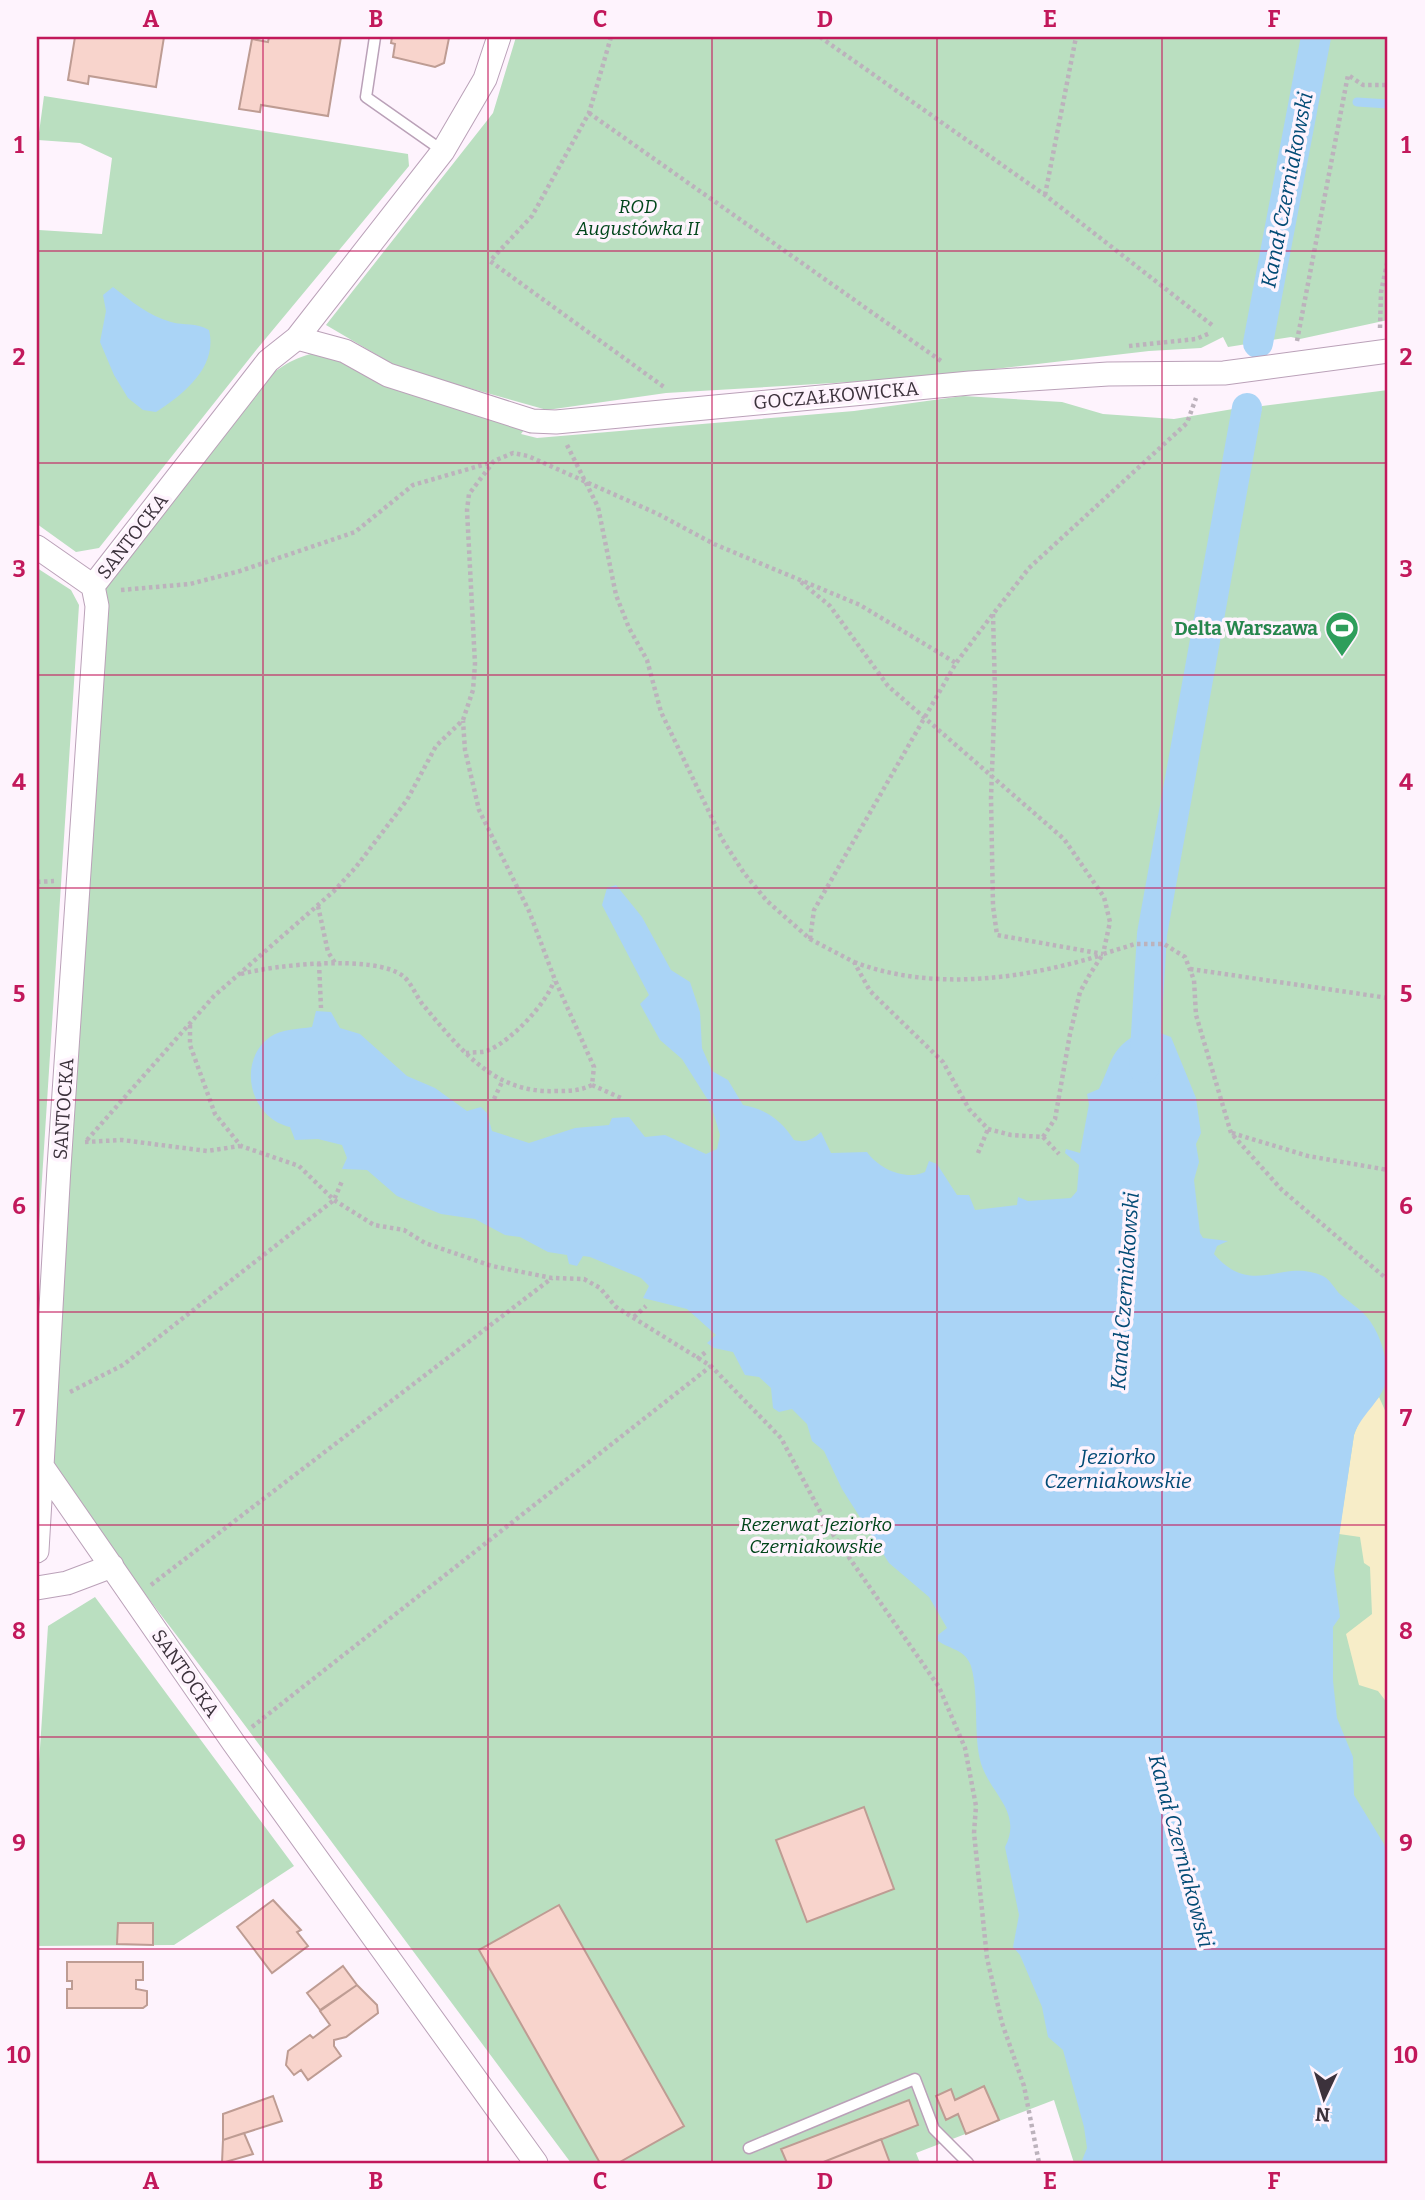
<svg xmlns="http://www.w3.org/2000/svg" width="1425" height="2200" font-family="Bitter,serif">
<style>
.green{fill:#badfc0}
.sand{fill:#f7edc8}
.water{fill:#aad4f6}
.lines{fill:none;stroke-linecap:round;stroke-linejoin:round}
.stream{stroke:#aad4f6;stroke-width:9}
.canal{stroke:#aad4f6;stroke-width:30}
.building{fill:#f8d4cc;stroke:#be9c93;stroke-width:2}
.lane-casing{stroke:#baa1b8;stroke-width:13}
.street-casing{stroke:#baa1b8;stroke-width:25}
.path{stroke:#bcb2bc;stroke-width:4.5;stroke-dasharray:3.5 3.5;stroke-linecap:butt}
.lane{stroke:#fff;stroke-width:10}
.street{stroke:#fff;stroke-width:23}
.grid{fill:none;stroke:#c2185b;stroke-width:2;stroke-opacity:0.55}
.labels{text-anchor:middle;stroke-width:7;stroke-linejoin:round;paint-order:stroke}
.park-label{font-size:19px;font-style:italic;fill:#00451a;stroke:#fef3fd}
.street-label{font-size:19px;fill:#3c323c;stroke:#fef3fd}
.leisure-label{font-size:19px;font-weight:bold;fill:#27864d;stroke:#fef3fd;text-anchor:end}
.water-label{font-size:21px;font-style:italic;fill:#034b76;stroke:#fef3fd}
.neatline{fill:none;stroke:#c2185b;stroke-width:2.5}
.grid-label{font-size:23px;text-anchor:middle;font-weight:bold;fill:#c2185b}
</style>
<rect width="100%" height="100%" fill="#fef3fd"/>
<path class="green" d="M516,37H1388V320L1300,339L1291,337L1228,347L1223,337L1201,348L1149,351L918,378L666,393L547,410L401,369L326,325L493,113Z
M44,96L408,154L409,166L257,349L99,548L76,552L37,524V236L39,230L102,234L112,158L80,143L38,140Z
M319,352L527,426L521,434L537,438L854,411L963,396L1062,402L1103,414L1174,419L1233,409L1139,933L1164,935L1262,406L1388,390V2163H1074L1054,2100L916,2153L920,2163H571L214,1684L62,1486L43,1454L97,582L259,385C278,368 293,357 319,352Z
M37,568L71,590L79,605L37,1257Z
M95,1597L294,1866L174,1945L37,1946V1794L48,1626Z"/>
<path class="sand" d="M1379,1397L1388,1417V1704L1378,1691L1359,1685L1346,1634L1372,1614L1370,1567L1364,1563L1360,1537L1339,1534L1354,1435L1360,1419Z"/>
<path class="water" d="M113,287C131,301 149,316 171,322C185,326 195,322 209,330C218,367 184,394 156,412L143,410L128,398L114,375L100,342L106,311L103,295Z
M616,885L642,917L671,970L690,982L700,1012L702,1048L712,1071L728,1080L743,1105C766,1109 782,1121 794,1140C806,1143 812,1140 821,1132L831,1153L867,1152C879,1169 906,1181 925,1172L929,1161L937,1164L957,1195H969L975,1210L1017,1205L1018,1197L1028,1201L1071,1198L1077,1191L1079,1165L1065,1153L1066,1149L1080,1153L1089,1104L1087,1094L1099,1089C1115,1055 1110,1048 1147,1028L1171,1037L1196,1098L1201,1133L1196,1144L1199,1162L1194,1180L1200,1233L1203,1238L1228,1241L1217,1246L1214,1254C1253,1299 1282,1257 1323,1276C1331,1280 1335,1290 1341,1295C1349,1302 1359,1308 1366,1316C1380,1332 1389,1360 1386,1381C1382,1401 1361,1414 1354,1435L1334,1571L1340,1617L1333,1627V1681L1337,1718L1353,1757L1354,1795L1384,1844L1388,1859V2163H1081L1087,2148L1084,2127L1063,2050L1048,2037L1042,2007L1020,1955L1013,1947L1019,1915L1005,1847C1022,1814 994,1796 983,1769C972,1742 980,1697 971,1666C965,1649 951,1650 938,1641V1635L947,1628L929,1597L889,1563L842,1489L824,1451L812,1441L807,1424L792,1409L779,1412L773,1408L771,1388L759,1377L745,1375L733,1352L714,1348L707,1343L716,1335L687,1309L643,1298L649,1286L641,1278L590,1257L583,1256L577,1266L569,1264L567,1255L548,1252L520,1237L505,1235L475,1219L441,1214L421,1206L397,1196L367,1170L342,1169L347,1158L342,1145L318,1139L295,1140L290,1127C250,1118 236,1062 270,1037C282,1029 299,1029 312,1027L316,1011L331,1012L340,1028L360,1034L407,1076L435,1088L467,1111L481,1107L487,1113L492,1131L529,1143L575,1128L609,1125L612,1118L629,1117L645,1137L665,1135L706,1154L717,1149L720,1135L711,1105L682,1059L660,1040L640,1004L649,995L602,905L607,888Z"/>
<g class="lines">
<path class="stream" d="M1357,102L1388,104"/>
<path class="canal" d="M1258,343L1316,37
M1144,1068L1152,934L1247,408"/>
</g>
<path class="building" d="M75,37H164L156,87L89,76L88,84L68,80Z
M269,37H341L328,116L261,105L260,112L239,109L252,39L268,42Z
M392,37L449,38L444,63L435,67L393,57L395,44L391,43Z
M864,1807L894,1889L807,1922L776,1840Z
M273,1900L301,1930L297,1932L308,1946L272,1973L237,1927Z
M559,1905L684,2126L618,2163H600L479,1950Z
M118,1923H153V1945L117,1944Z
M67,1962H143V1980H136V1989L147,1991V2005L143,2008H67V1989H72V1981H67Z
M343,1966L357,1985L320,2010L307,1993Z
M357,1985L377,2005L378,2013L346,2037L334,2040V2046L341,2056L308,2080L301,2070L294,2075L286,2065L288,2051L310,2035L313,2038L330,2025L320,2011Z
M984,2086L999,2120L966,2134L958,2114L946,2120L936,2096L951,2089L955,2100Z
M273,2096L282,2121L223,2140V2114Z
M909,2100L918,2125L821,2163H787L781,2149Z
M244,2133L253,2154L222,2163L223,2140Z
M881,2139L890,2163H821Z"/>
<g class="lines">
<g class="lane-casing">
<path id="lane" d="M375,37L366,97L443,151
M749,2148L915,2079L934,2129L968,2163"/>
</g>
<g class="street-casing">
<path id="street" d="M499,37L485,79L443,151L297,338L268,361L93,586L97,606L59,1167L42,1466L233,1742L536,2163
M297,338L345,351L388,375L532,421L556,422L970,383L1108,374L1224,373L1388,351
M37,547L93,586
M37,1551L42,1466
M37,1588L67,1583L112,1566"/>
</g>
<path class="path" d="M611,37L589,113L532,216L490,261L664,387
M820,37L1045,195L1212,325
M589,113L941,361
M1045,195L1076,37
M1380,328L1381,292L1388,259
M1297,341L1348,75L1363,85H1388
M1129,346L1196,339L1210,333
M567,445L598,507L616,595L629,628L647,660L661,712L722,839L744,873L767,901L810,939L854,962L870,991L943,1062L969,1109L988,1129L1011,1135L1043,1137L1055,1119L1070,1034L1080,992L1090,974L1103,954L1135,944H1164L1185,957L1194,980L1196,1015L1231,1133L1282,1190L1388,1280
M801,582L830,606L888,686L1064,839L1104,897L1110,922L1103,954
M121,590L190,584L240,571L355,532L413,485L493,462
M993,614L995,691L991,798L993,906L997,935L1103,954
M37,882L54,881
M318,906L328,952L335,963
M810,939L814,910L956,663L993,614L1029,568L1187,423L1196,398
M854,962C933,992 1023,979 1102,955
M319,963L321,1008
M1190,969L1388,998
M241,974C274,965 375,954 403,976C412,983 416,997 424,1006C460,1049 494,1094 556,1091C569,1091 580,1091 592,1085L594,1067L555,980L529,911L479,810L465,750L463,721
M190,1025V1045L215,1114L241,1146L299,1166L334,1200L374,1225L404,1230L425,1243L492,1266L552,1278L584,1279L600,1288L616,1307L711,1366L781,1438L830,1530L939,1687L965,1748L976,1806L974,1833L987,1958L1002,2023L1024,2086L1039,2163
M466,1053C473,1052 483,1053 489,1050C512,1040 546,1004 554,981
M592,1085L621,1098
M494,1099L502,1082
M1232,1133L1308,1156L1388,1170
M1043,1137L1059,1154
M87,1140L214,996L334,891L356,867L407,800L436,746L463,720L473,690L475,664L467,510L469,494L494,461L513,453L528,456L658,514L714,544L860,605L956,663
M85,1142L122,1140L207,1151L240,1146
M978,1153L988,1129
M634,1317L646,1306
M697,1359L707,1351
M70,1392L123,1365L334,1200L342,1181
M151,1585L552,1278
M252,1727L711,1366"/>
<use href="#lane" class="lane"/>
<use href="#street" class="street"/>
</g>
<path class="grid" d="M263,37V2163M488,37V2163M712,37V2163M937,37V2163M1162,37V2163M37,251H1388M37,463H1388M37,675H1388M37,888H1388M37,1100H1388M37,1312H1388M37,1525H1388M37,1737H1388M37,1949H1388"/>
<defs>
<g id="stadium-pin" transform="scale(1.75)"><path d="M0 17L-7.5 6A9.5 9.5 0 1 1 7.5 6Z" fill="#2e9e5b" stroke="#fef3fd"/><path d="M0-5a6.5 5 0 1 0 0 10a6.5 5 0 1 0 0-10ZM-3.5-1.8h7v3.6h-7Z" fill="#fff"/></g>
</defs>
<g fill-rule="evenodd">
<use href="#stadium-pin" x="1342" y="628"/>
</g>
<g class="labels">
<g class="park-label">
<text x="638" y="213">ROD<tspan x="638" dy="22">Augustówka II</tspan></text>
<text x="816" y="1531">Rezerwat Jeziorko<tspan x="816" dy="22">Czerniakowskie</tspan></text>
</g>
<g class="street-label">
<text transform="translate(836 395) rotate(-5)" y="7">GOCZAŁKOWICKA</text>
<text transform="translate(132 536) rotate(-52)" y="7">SANTOCKA</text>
<text transform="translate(63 1109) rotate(-86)" y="7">SANTOCKA</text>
<text transform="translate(186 1673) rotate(55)" y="7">SANTOCKA</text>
</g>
<g class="leisure-label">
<text x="1318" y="635">Delta Warszawa</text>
</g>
<g class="water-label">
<text transform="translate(1287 190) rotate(-79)" y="7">Kanał Czerniakowski</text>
<text transform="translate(1125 1291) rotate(-86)" y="7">Kanał Czerniakowski</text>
<text x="1118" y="1464">Jeziorko<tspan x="1118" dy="24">Czerniakowskie</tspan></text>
<text transform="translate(1181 1851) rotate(75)" y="7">Kanał Czerniakowski</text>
</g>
</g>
<rect width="1425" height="2200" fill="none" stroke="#fef3fd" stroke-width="77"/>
<g transform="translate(1324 2098) rotate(184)" stroke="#fef3fd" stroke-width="5" paint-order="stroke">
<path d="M0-5L12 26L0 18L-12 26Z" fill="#3c323c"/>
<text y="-10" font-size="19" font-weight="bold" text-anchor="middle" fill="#3c323c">N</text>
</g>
<rect x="38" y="38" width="1348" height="2124" class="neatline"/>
<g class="grid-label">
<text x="151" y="27">A</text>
<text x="376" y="27">B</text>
<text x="600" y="27">C</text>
<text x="825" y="27">D</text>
<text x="1050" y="27">E</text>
<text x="1274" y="27">F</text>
<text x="19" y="153">1</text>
<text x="1406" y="153">1</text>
<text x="19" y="365">2</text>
<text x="1406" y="365">2</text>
<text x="19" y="577">3</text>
<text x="1406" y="577">3</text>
<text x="19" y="790">4</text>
<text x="1406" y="790">4</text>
<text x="19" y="1002">5</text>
<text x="1406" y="1002">5</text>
<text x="19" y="1214">6</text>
<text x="1406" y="1214">6</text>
<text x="19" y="1426">7</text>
<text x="1406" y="1426">7</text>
<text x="19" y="1639">8</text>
<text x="1406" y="1639">8</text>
<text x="19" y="1851">9</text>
<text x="1406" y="1851">9</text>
<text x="19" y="2063">10</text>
<text x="1406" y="2063">10</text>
<text x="151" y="2189">A</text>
<text x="376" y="2189">B</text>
<text x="600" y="2189">C</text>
<text x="825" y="2189">D</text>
<text x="1050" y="2189">E</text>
<text x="1274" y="2189">F</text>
</g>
</svg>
